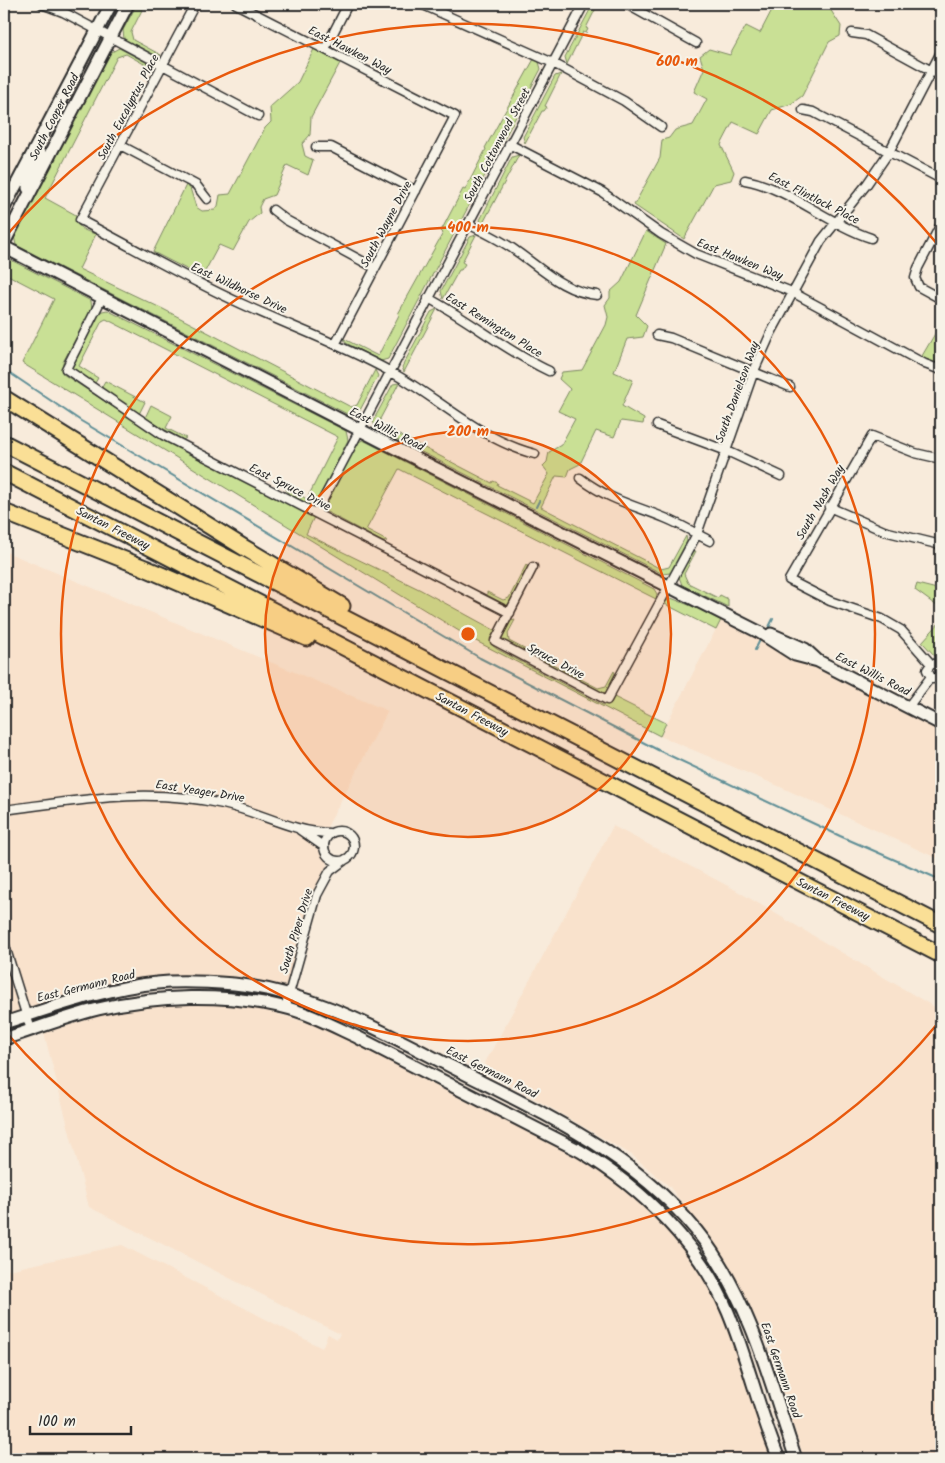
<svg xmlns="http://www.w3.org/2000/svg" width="945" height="1463" font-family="Kalam,sans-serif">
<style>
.built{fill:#f9e2cc}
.green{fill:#c9e095;stroke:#7a8660}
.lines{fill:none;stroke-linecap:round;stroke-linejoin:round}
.stream{stroke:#5e8e96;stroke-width:2}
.street-casing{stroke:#2b2b2b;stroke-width:11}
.secondary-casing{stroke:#2b2b2b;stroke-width:15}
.highway-casing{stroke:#2b2b2b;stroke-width:19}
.street{stroke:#f7f3e8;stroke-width:8}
.secondary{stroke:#f7f3e8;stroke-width:11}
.highway{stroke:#fadf96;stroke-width:15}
.ring{fill:none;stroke:#e8590c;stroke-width:2.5}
.labels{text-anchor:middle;stroke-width:4;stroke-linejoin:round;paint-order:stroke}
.street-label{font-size:12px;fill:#2b2b2b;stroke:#f7f3e8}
.centre{fill:#e8590c;stroke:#f7f3e8;stroke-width:2.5}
.ring-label{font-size:15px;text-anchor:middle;font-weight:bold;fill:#e8590c;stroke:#f7f3e8;stroke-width:4;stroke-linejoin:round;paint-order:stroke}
</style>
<rect width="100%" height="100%" fill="#f8ebdb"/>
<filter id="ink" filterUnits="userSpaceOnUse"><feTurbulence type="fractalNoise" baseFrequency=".02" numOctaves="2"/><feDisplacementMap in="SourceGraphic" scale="10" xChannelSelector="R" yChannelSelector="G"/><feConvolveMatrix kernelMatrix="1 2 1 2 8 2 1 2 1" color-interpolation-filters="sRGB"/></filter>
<g filter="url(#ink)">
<path class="built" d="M4,551L388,711L324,833L306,830L323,846L327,855L326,877L289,993L152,984L4,1023Z
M722,618L801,661L817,667L941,730V860L776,785L660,736Z
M613,826L732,888L941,1011V1459H804L768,1343L729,1266L670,1187L632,1155L539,1101L499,1080L479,1074Z
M204,1003L264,1010L316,1025L351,1041L465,1101L469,1094L626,1184L709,1276L779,1459H4V1271L122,1245L322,1348L328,1334L337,1339L340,1334L89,1207L44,1033L102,1015L138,1007Z"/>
<path class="green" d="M137,4H145L131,32L133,40L161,55L157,56L124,39L123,30Z
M593,4H598L586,28L588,29L586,33L583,32L567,64L565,57Z
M775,4H832L830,9L841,26L840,36L829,42L802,96L791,104L772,110L759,134L733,122L721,145L734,172L731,180L714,184L684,239L634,205L660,158L662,140L669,138L675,130L693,125L707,99L694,92L704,69L700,56L709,49L730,55L746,26L760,33Z
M119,48L151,65L153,69L126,54L117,57L45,198L76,215C76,228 84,231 96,234L79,269L163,309L351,407L357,405L375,370L378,376L358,414L351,416L16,245L14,236L110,53Z
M314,49L340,63L311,117L310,135L302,144L305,156L313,160L308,175L287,165L274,195L263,199L259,207L260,213L249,222L233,251L219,245L202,277L153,252L186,185L190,188L196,207L202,211L215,210L218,206L220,195L230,194L265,128L271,122L270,107L298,82Z
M534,59L539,62L541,69L388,359L381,361L346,343L344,339L378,356L399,315L398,314L443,233L441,231L463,189L465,190L486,149L485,148Z
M561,74L545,106L547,107L544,111H542L525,143L523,137L555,76Z
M519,155L482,225L480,220L512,157Z
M646,231L666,244L636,315L647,326L643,337L627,339L614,372L633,380L622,406L644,419L643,424L621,421L614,437L596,431L580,464L570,469L567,477L556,476L541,507L661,569L669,567L686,536L687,541L670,573L663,574L376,429L373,421L393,384L399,383L380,419L382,426L492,483L493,481L498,483L497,485L533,503L549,474L543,466L547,462L549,452L561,445L575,419L558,411L570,389L559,379L562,372L582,370L606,325L608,317L605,305L610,298V292L621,282Z
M476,235L462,262L465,264L461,270H459L443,299L441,291L470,237Z
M11,260L91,301L92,309L63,362V374L162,439L314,517L306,534L421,590L496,631L490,638L493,646L497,649L603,705L611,703L614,697L666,723L660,736L472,639L22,363L54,299L4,273V263Z
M437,309L404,372L402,367L431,312Z
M107,310L346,431L348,440L316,504L310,505L287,492L286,488L307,499L338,437L106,319L102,321L79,366L98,378L95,383L73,369L72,365L98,312Z
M936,332L941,335V370L919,361Z
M105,381L145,402L139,414L101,388Z
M151,405L172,416L166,428L186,438L183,440L145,418Z
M363,440L654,589L657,594L656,599L399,469L366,530L387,541L383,542L325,511L323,507L356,443Z
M696,551L684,574L688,583L718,598L720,595L728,599V607L682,585L679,577L692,552Z
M526,565L529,568L510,604L506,605L487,595V592L503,600L509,598Z
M917,584L941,590V609L915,590Z
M671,598L722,618L716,630L663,603Z
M515,620L508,633L509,641L598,688L606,686L614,671L615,673L606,692L602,694L505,643L502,637L510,621Z
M941,621V659L936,657L922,642Z"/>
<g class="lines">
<path class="stream" d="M4,369L81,421L480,658L658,750L840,836L941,880
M536,507L539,501
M768,629L773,619
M755,650L760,640"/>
<g class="street-casing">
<path id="street" d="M42,4L63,12L258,116
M195,4L80,220C134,248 187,279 242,304C292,327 343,345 391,372C439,398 480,440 535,454
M236,4L455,116L336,343
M421,4L553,63L624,101L661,127
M626,4L696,43
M852,33L866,35L941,76
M325,49L348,4
M803,110L813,112L937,177
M509,144L602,192L661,234L696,254L792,292L925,364L941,370
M120,145L196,185L207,199
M316,147H331L416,191
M745,180C789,188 828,224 871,238
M273,210L286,220L375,268
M468,224C484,232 501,240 516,251C542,269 564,292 597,295
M941,224L918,268L915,278L919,287L941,299
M102,298L66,369L163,435L510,613
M428,298C470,320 506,351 549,371
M657,335L671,338L790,387
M657,425L727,451L781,476
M580,478C609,500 633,505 665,518C680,524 695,533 710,541
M829,507L884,531L941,545
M316,513L584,4
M533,567L495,641L607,700L697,534L754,371L771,333L821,241L867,184L889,152L941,52
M931,664L901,630L882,619L830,601L789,580L872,436L915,453L941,459
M941,664H931L927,670L932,679L941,678
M908,707L930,678
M4,810C81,800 146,787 223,804C260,812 292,832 329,833
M300,830L323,846
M324 846a15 15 0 1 1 30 0a15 15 0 1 1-30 0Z
M4,943L31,1030
M285,1008L317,895L330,871L346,859"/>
</g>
<g class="secondary-casing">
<path id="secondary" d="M28,188L30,176L40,154
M4,208L111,4
M4,243L128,4
M4,247L401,451L759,632L795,655L818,661
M771,634L805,649L818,661L941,724
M4,1023C54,1007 105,988 157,983C182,980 209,982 234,984C315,992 381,1031 452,1067C544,1114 643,1157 706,1243C752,1307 771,1385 796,1459
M4,1039C35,1029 66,1017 98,1009C158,995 223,993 283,1007C309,1013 333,1026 357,1037L580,1151C642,1188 700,1245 728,1312C748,1360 759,1411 779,1459"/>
</g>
<g class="highway-casing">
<path id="highway" d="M4,398L243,547L342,606
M4,443L941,925
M4,472L941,955
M4,512L145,568L307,638"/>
</g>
<use href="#street" class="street"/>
<use href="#secondary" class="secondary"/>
<use href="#highway" class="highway"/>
</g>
</g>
<circle cx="468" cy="634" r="203" fill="#e8590c" fill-opacity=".12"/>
<g class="ring">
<circle cx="468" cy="634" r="203"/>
<circle cx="468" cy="634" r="407"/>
<path d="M939 1022A610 610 0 0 1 4 1030M4 238A610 610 0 0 1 939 246"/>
</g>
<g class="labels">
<g class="street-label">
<text transform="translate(350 50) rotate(27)" y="4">East Hawken Way</text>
<text transform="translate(128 107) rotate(-62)" y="4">South Eucalyptus Place</text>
<text transform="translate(54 117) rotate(-63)" y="4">South Cooper Road</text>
<text transform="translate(497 145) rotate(-62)" y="4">South Cottonwood Street</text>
<text transform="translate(814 198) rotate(27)" y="4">East Flintlock Place</text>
<text transform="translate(386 224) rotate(-62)" y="4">South Wayne Drive</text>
<text transform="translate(740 259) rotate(22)" y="4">East Hawken Way</text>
<text transform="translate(239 288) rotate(25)" y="4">East Wildhorse Drive</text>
<text transform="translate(494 325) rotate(32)" y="4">East Remington Place</text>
<text transform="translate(737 392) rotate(-70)" y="4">South Danielson Way</text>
<text transform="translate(387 429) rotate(27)" y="4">East Willis Road</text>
<text transform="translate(290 487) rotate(27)" y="4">East Spruce Drive</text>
<text transform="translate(820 502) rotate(-60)" y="4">South Nash Way</text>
<text transform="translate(113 528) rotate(27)" y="4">Santan Freeway</text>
<text transform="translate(556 661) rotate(28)" y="4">Spruce Drive</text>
<text transform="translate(873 674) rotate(27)" y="4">East Willis Road</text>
<text transform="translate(472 714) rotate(28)" y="4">Santan Freeway</text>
<text transform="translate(200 791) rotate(9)" y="4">East Yeager Drive</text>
<text transform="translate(833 899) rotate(27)" y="4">Santan Freeway</text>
<text transform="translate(296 931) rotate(-73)" y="4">South Piper Drive</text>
<text transform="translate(86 986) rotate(-14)" y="4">East Germann Road</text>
<text transform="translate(492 1072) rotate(27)" y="4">East Germann Road</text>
<text transform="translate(781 1370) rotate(71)" y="4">East Germann Road</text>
</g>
</g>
<circle cx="468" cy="634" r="8" class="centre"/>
<g class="ring-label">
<text x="677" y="66">600 m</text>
<text x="468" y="232">400 m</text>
<text x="468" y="436">200 m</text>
</g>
<rect width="945" height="1463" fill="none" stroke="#f7f3e8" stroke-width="20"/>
<rect x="10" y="10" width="925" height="1443" fill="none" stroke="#2b2b2b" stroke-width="2" filter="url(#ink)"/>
<path d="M30 1426v8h101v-8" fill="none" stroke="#2b2b2b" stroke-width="2.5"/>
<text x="38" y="1426" font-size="15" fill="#2b2b2b" stroke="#f7f3e8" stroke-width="4" paint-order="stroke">100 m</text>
</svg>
